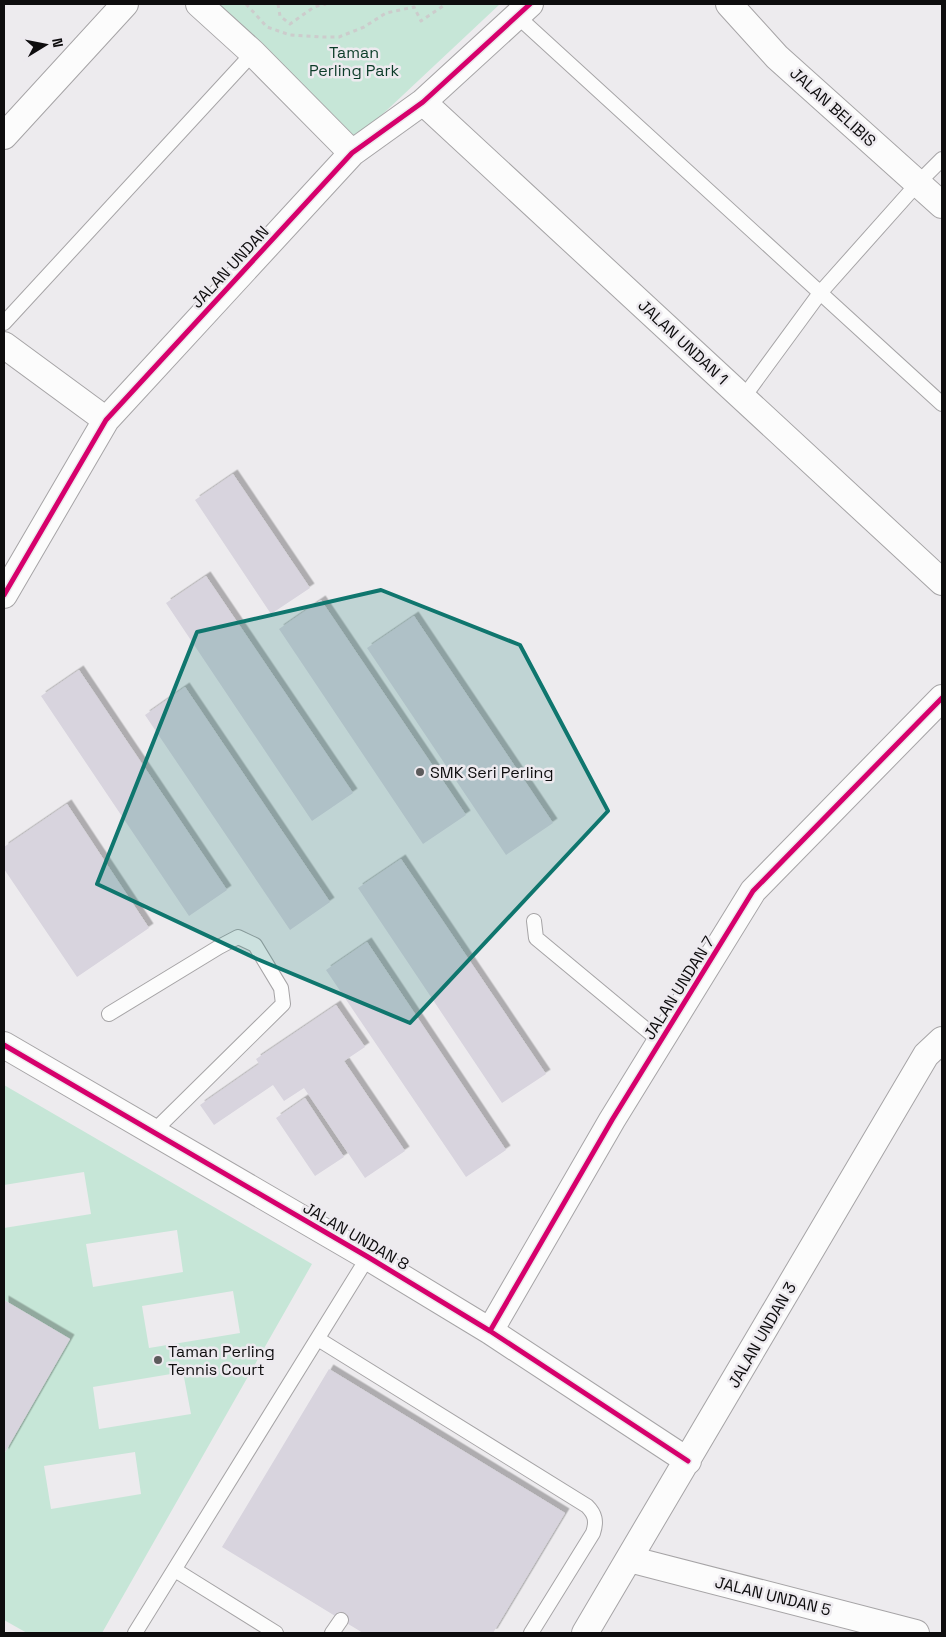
<svg xmlns="http://www.w3.org/2000/svg" width="946" height="1637" viewBox="0 0 946 1637" font-family="'Space Grotesk',sans-serif">
<style>
.green{fill:#c6e6d7;fill-rule:evenodd}
.building{fill:#d8d4de;filter:url(#shadow)}
.lines{fill:none;stroke-linecap:round;stroke-linejoin:round}
.lane-casing{stroke:#a6a4a6;stroke-width:16}
.street-casing{stroke:#a6a4a6;stroke-width:28}
.path{stroke:#ccc;stroke-width:3;stroke-dasharray:4 4;stroke-linecap:butt}
.lane{stroke:#fcfcfc;stroke-width:14}
.street{stroke:#fcfcfc;stroke-width:26}
.cycleway-casing{stroke:#edeaef;stroke-width:8}
.cycleway{stroke:#d6006c;stroke-width:5}
.marked{fill:#0f766e;fill-opacity:0.2;stroke:#0f766e;stroke-width:4;stroke-linejoin:round}
.poi-dot{fill:#5c5b5c;stroke:#edeaef;stroke-width:2}
.labels{text-anchor:middle;dominant-baseline:central;stroke-width:5;stroke-linejoin:round;paint-order:stroke}
.park-label{font-size:16px;fill:#0c3c29;stroke:#edeaef}
.street-label{font-size:16px;fill:#0e0d0e;stroke:#edeaef}
.poi-label{font-size:16px;fill:#0e0d0e;stroke:#edeaef;text-anchor:start}
</style>
<defs>
<filter id="shadow"><feDropShadow dx="4.5" dy="-4.5" stdDeviation="0" flood-color="#0004"/></filter>
</defs>
<rect width="100%" height="100%" fill="#edebee"/>
<path class="green" d="M213,4H500L354,141Z
M4,1085L312,1264L102,1633H27L4,1620V1454L70,1339L4,1300V1228L91,1214L84,1172L4,1185ZM177,1230L183,1272L93,1287L86,1244ZM233,1291L240,1333L149,1348L142,1306ZM183,1372L191,1414L99,1429L93,1387ZM135,1452L141,1494L51,1509L44,1466Z"/>
<path class="building" d="M233,474L310,588L271,614L195,500Z
M206,576L353,793L312,821L166,603Z
M321,600L466,815L423,844L279,629Z
M414,616L553,823L506,855L367,648Z
M79,670L227,890L189,916L41,696Z
M185,687L330,902L290,930L145,715Z
M67,804L149,928L77,977L4,869V847Z
M401,859L546,1074L502,1103L358,888Z
M367,942L506,1150L466,1177L326,970Z
M336,1005L365,1047L344,1061L405,1151L365,1178L304,1088L284,1101L273,1085L214,1125L200,1105L259,1064L256,1059Z
M305,1098L344,1157L315,1176L276,1118Z
M4,1300L70,1339L4,1454Z
M329,1369L565,1513L493,1633H363L222,1547Z"/>
<g class="lines">
<defs>
<path id="lane" d="M516,15L942,404
M4,323L253,53
M743,398L820,293L918,183L942,159
M534,921L536,938L660,1041
M109,1014L219,947L238,937L255,945L281,988L283,1004L152,1133
M318,1339L587,1506C595,1514 597,1521 593,1533L531,1633
M175,1570L276,1633
M135,1633L368,1257
M332,1633L341,1620"/>
<path id="street" d="M199,4L253,53L352,153
M729,4L777,57L942,205
M423,102L942,582
M4,136L125,4
M4,345L106,420
M4,595L106,420L352,153L423,102L530,4
M4,1045L368,1257L490,1331L688,1461
M490,1331L612,1120L753,891L942,698
M629,1559L916,1633
M585,1633L926,1055L942,1040"/>
</defs>
<use href="#lane" class="lane-casing"/>
<use href="#street" class="street-casing"/>
<path class="path" d="M246,4L267,27L290,35L323,37H339L364,27L386,13L414,7L421,21L446,4
M278,4L280,16L290,24L314,7L326,4"/>
<use href="#lane" class="lane"/>
<use href="#street" class="street"/>
<defs>
<path id="cycleway" d="M4,595L106,420L352,153L423,102L530,4
M4,1045L368,1257L490,1331L688,1461
M490,1331L612,1120L753,891L942,698"/>
</defs>
<use href="#cycleway" class="cycleway-casing"/>
<use href="#cycleway" class="cycleway"/>
</g>
<path class="marked" d="M381,590L520,645L608,811L410,1023L257,959L97,884L197,632Z"/>
<g class="poi-dot">
<circle cx="420" cy="772" r="5"/>
<circle cx="158" cy="1360" r="5"/>
</g>
<g class="labels">
<g class="park-label">
<text x="354" y="52">Taman<tspan x="354" dy="18">Perling Park</tspan></text>
</g>
<g class="street-label">
<text transform="translate(833 107) rotate(42)">JALAN BELIBIS</text>
<text transform="translate(230 267) rotate(-47)">JALAN UNDAN</text>
<text transform="translate(683 342) rotate(43)">JALAN UNDAN 1</text>
<text transform="translate(679 988) rotate(-58)">JALAN UNDAN 7</text>
<text transform="translate(356 1236) rotate(30)">JALAN UNDAN 8</text>
<text transform="translate(762 1335) rotate(-60)">JALAN UNDAN 3</text>
<text transform="translate(773 1596) rotate(14)">JALAN UNDAN 5</text>
</g>
<g class="poi-label">
<text x="430" y="772">SMK Seri Perling</text>
<text x="168" y="1351">Taman Perling<tspan x="168" dy="18">Tennis Court</tspan></text>
</g>
</g>
<rect width="946" height="1637" fill="none" stroke="#0e0d0e" stroke-width="10"/>
<g transform="translate(45 45) rotate(80)" stroke="#edeaef" stroke-width="4" paint-order="stroke">
<path d="M0-4L9 19L0 12L-9 19Z" fill="#0e0d0e"/>
<text y="-8" font-size="14" font-weight="bold" text-anchor="middle" fill="#0e0d0e">N</text>
</g>
</svg>
